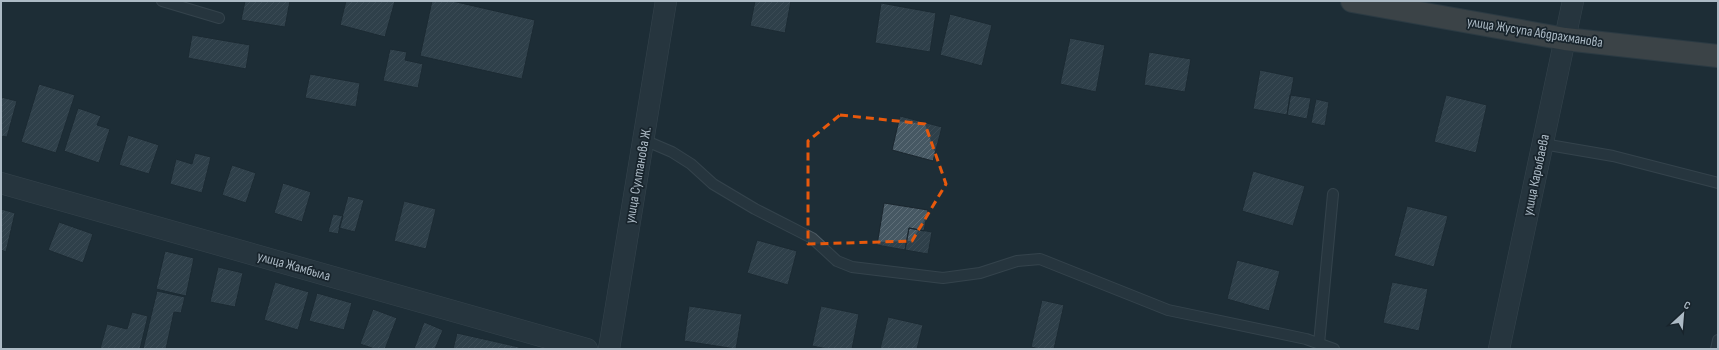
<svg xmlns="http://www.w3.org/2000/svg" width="1719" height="350" viewBox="0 0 1719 350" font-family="'Sofia Sans Condensed',sans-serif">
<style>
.building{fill:url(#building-hatch);stroke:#1a262e}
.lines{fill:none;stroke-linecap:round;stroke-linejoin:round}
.service-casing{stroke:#505d66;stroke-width:12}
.minor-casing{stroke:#505d66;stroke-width:22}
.trunk-casing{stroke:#3d4a52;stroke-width:24}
.service{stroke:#323f47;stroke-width:10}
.minor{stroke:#323f47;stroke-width:21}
.trunk{stroke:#5f5d5b;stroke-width:22}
.marked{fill:none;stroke:#e8590c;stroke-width:3;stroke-dasharray:8 5;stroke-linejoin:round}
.labels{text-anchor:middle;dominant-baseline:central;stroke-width:3.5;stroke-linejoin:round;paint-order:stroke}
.street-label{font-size:14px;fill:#acbac5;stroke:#18242c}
</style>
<defs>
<pattern id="building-hatch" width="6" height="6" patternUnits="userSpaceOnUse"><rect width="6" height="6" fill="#465863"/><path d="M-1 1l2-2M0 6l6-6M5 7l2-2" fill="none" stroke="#5e6e78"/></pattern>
</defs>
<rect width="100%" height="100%" fill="#1e2e37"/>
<path class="building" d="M245,1H290L285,27L241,20Z
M346,1H395L385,37L340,25Z
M432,1H452L535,20L522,79L420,56Z
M755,1H791L785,33L750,26Z
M881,3L936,13L930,52L875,43Z
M950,14L992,25L982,66L940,55Z
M192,35L250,45L246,69L188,58Z
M1070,38L1105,45L1096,92L1060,84Z
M390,49L407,52L405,60L423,64L418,88L383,81Z
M1149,52L1191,59L1185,92L1144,85Z
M1260,70L1294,77L1287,115L1253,109Z
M310,74L360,83L356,107L305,98Z
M39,84L75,95L56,153L21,142Z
M1290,95L1311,98L1307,119L1287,115Z
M1446,95L1487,105L1476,153L1434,142Z
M1,97L17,101L7,137L1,136Z
M1316,99L1329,102L1325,126L1311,123Z
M78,108L101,116L97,125L110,129L99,163L64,151Z
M900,116L942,127L933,161L892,150Z
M128,135L159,145L149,174L119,165Z
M195,153L211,157L202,193L170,184L176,159L192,164Z
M232,165L256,173L246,203L222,195Z
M1253,171L1305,186L1293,226L1242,211Z
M283,183L311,192L302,222L274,213Z
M348,196L364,200L355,232L339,228Z
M404,201L436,209L426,249L394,241Z
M884,203L928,210L924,231L909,228L905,250L877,245Z
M1407,206L1448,216L1434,267L1394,256Z
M1,209L15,213L6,252L1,250Z
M333,214L343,216L338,234L328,232Z
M59,222L93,234L83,263L48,250Z
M909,228L932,232L928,254L905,250Z
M757,240L797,251L788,285L747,273Z
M165,251L194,258L186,296L156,289Z
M1237,260L1280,271L1269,311L1227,299Z
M218,267L243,273L235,307L210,302Z
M275,282L309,292L298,330L264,320Z
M1392,282L1428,289L1419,331L1383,323Z
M157,291L185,297L181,313L174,312L166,349H143Z
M317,293L352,303L344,330L309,321Z
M1042,300L1064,305L1054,349H1039L1031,347Z
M689,306L742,314L736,349L684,341Z
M821,306L859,314L852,349H828L812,346Z
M373,309L397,318L385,349H375L360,344Z
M132,312L148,316L140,349H100L107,324L127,329Z
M888,317L923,325L917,349H880Z
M424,322L443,330L435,349H414Z
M457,333L519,347V349H453Z"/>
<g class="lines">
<defs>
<path id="service" d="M162,1L219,18
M644,140L672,152L691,164L713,184L755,209L812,238L837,261L852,267L943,278L980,273L1017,261L1040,259L1168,310L1306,339L1334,349
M1543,144L1613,156L1718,183
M1319,344L1333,194
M1716,349L1718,340"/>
<path id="minor" d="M1,183L587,349
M609,349L666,1
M1499,349L1573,1"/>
<path id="trunk" d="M1352,1L1565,39L1718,56"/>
</defs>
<use href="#service" class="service-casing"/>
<use href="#minor" class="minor-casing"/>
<use href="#trunk" class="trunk-casing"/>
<use href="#service" class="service"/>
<use href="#minor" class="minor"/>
<use href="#trunk" class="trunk"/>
</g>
<path d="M0 0H1719V350H0ZM840,115L925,124L946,184L912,241L808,244V141Z" fill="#1e2e37" fill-opacity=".55" fill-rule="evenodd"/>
<path class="marked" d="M840,115L925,124L946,184L912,241L808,244V141Z"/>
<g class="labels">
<g class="street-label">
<text transform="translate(1535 32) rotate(9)">улица Жусупа Абдрахманова</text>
<text transform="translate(638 175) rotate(-80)">улица Султанова Ж.</text>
<text transform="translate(1536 175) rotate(-78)">улица Карыбаева</text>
<text transform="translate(294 266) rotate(16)">улица Жамбыла</text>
</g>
</g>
<rect width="1719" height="350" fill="none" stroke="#acbac5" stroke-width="4"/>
<g transform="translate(1683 314) rotate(26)" stroke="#18242c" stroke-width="3" paint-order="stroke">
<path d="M0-3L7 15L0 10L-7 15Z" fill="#acbac5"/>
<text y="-6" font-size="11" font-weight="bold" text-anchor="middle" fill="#acbac5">С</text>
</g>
</svg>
